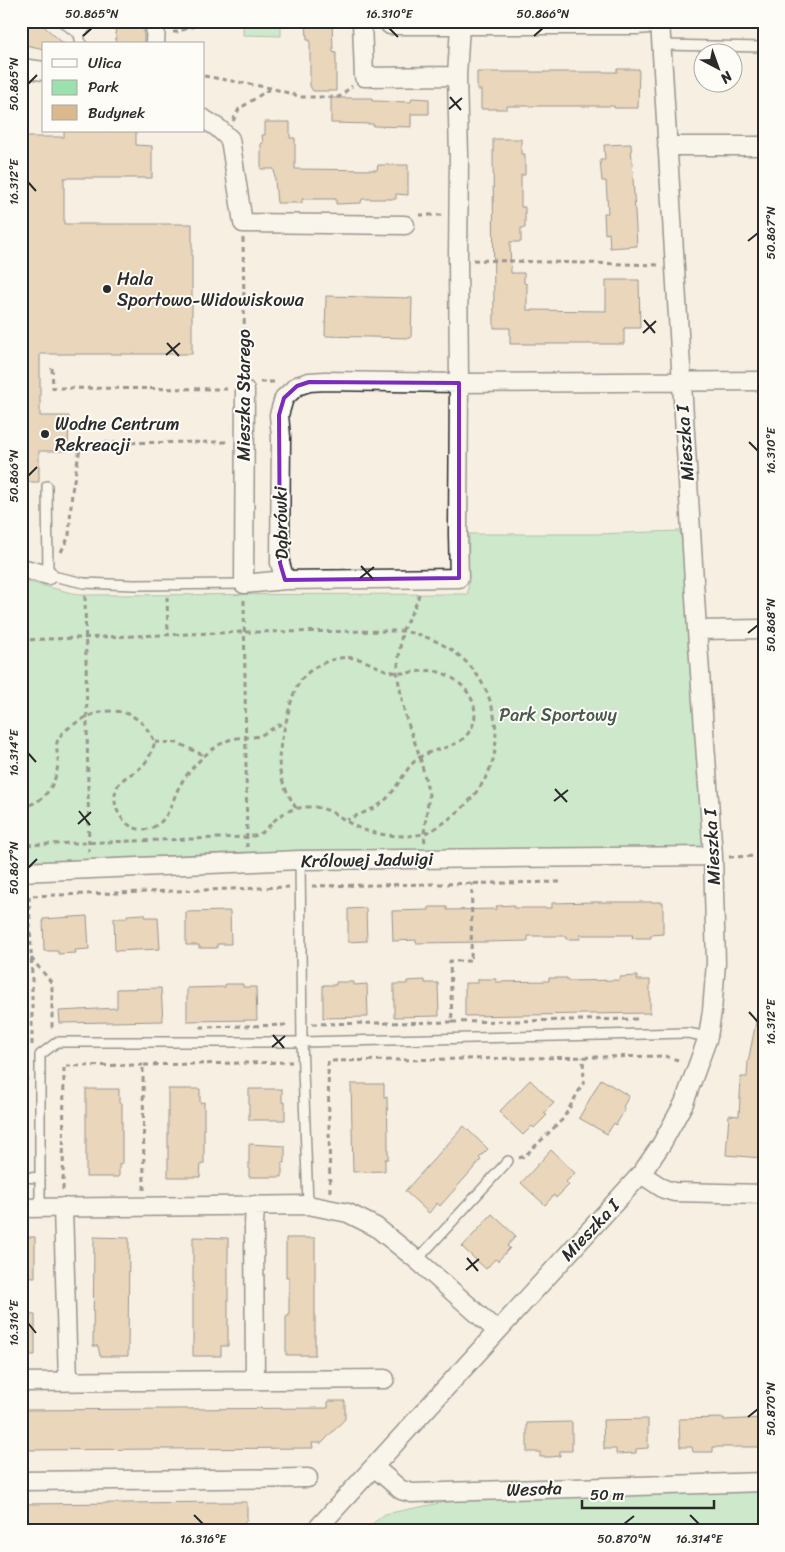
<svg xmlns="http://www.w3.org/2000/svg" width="785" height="1552" viewBox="0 0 785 1552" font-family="Sriracha,sans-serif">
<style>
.green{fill:#9be1ad;stroke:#63866c}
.building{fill:#dab98d;stroke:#2b2b2b}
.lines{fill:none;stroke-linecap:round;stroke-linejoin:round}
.lane-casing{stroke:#2b2b2b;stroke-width:12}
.street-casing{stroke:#2b2b2b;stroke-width:21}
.path{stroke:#2b2b2b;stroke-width:3;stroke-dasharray:5 4;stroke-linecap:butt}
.lane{stroke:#fdfcf7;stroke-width:9}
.street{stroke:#fdfcf7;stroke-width:18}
.marked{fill:none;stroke:#7b2cbf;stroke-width:4;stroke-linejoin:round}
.ticks{fill:none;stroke:#2b2b2b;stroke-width:2}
.poi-dot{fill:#2b2b2b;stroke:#fdfcf7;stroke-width:2}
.labels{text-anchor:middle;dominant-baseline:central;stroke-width:4;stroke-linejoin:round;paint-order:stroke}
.poi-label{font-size:18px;fill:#2b2b2b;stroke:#fdfcf7;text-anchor:start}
.street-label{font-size:18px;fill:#2b2b2b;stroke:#fdfcf7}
.park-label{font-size:18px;fill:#47584c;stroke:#fdfcf7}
.neatline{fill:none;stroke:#2b2b2b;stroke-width:2}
.ticks-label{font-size:12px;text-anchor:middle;fill:#2b2b2b}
</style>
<rect width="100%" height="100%" fill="#f6efe2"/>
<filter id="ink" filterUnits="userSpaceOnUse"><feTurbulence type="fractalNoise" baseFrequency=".02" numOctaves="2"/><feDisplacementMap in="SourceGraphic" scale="10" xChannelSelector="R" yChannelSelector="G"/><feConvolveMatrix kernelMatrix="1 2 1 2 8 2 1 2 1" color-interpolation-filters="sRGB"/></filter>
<g filter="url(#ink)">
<path class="green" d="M243,21H281V36L243,35Z
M680,531L697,630L713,856L21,868V580L68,592L78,594L79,595L468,594L469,534H596Z
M764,1487V1531H363L385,1514L485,1494Z"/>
<path class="building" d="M21,21H38L64,44H44V49L21,44Z
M115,21H144V44H116Z
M306,21H332L333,52L336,53V91H313L310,86V40H307Z
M617,69H639L638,108H614V106H507V109H481V90H477V72H617Z
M331,98H372V101L411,102L412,98L429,99V114H411V127L373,126V124L331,123Z
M265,122H290V138H295V169L377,170L378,165H408V195L396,194V199H362L361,203L336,204V199H302V203H277L274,169H261V143H263L262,135H265Z
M64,131H136V145L152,146V178H64V224H192V354H40V416H69L68,451H39V482H21V145L23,137H64Z
M493,139H521V154H525V175H521V207H525V228H521V242H510L511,273H524V283L527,284V310L606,311V280H639L640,328H624V344H510V328H494Z
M631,144L637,246L610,248L609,233L605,234L604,213H608L606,181H602L600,160H605L604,145Z
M326,296L412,298L411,338L325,336Z
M594,902H663V934L651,935V938H632L633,935H580V939H566V936H528V941L484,942L416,943V940L393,941L392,911L429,910V907H447V910L497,909L496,906L514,905V908H552V903Z
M366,908L367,941L348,942V909Z
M230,911L231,944H217V948H199V945H186V912Z
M145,914V917H158L160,949L115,951L114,918H127V915Z
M87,916L89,949L75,950L76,953L58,954V951H44L43,919Z
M637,976V980H650V1013L465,1016V983H478V979H496V982L549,981V978H567V981L620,980V977Z
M425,980V983H438L439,1016L394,1017V984H407V981Z
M336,982H354V985L367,984L368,1017L323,1018V985H336Z
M225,984H243V987H256L257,1020L187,1021V988L225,987Z
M161,988L163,1021L60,1023L59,1011L117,1008V989Z
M757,1017L764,1018V1128L761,1158L726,1155L729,1115L739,1116L741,1077H747L748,1062Z
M601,1079L629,1096L623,1107L625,1109L616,1125L614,1123L607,1134L579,1118Z
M530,1080L554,1103L544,1113L547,1115L534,1128L532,1126L523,1135L499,1112Z
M351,1084H384V1097H387L388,1138V1159H385V1171L353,1172Z
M86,1089H119V1103H122V1164H119V1177H86Z
M168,1089H200V1103L204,1102V1164H201L200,1177H168Z
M249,1089H282V1102H285V1120H249Z
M464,1126L488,1149L479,1158L481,1160L456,1188L440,1206L437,1203L429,1213L405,1191Z
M249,1144L285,1146V1163H282V1177H249Z
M551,1150L575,1173L566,1182L569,1185L556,1198L554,1195L545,1205L521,1183Z
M492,1214L516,1236L507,1246L510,1248L498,1261L495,1259L486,1269L462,1247Z
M21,1237H35V1277L21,1276Z
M94,1237L129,1238L128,1356H100L98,1346H93Z
M193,1237L228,1238V1346H221V1356H193Z
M286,1238H315V1355H286V1316H289V1277H286Z
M21,1314L35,1315V1355H21Z
M328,1401H345V1419L322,1443H312L313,1448L21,1450V1410L328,1408Z
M724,1418V1420L764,1418V1447H713V1452H693L692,1447H680L679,1419Z
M648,1419V1448L636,1449V1453L616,1454V1449H604L603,1420Z
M572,1422V1451H560V1456L550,1457H540V1452H527V1423Z
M230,1502H247V1520L237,1531H21V1504Z"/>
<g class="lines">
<defs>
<path id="lane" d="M61,21L79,34
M81,44L79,34L93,21
M661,45L764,47
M47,486L48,575L84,583L134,585L244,584
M300,860L302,1042L308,1205
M21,1177L40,1178
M40,1208V1055L57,1042H302L688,1033L708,1037
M417,1260L508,1161"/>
<path id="street" d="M362,21L364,77L457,76L460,25H637L660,23
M390,25H460
M155,44L156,21
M21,68L44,71
M204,119L218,128L230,139L243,223L405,225
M667,146H764
M245,390L244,584L285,580L459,578L458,534L459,383L458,259L459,157L457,76
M21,568L48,575
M285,580L280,563L281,437L279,415L284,398L297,386L309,382L325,381L459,383L764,381
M697,630L764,629
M21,872L300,860L713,856
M641,1174L664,1189L674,1192L764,1194
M63,1207L68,1381
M21,1208L308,1205L348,1213L376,1227L417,1260L497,1331
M255,1379L254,1225L255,1205
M21,1382L385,1379
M374,1467L401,1490L412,1493L764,1482
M21,1481L308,1478
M315,1531L641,1174L661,1145L684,1103L708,1037L712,1011L716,963L713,856L697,630L660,21"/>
</defs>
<use href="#lane" class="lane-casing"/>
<use href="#street" class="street-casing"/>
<path class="path" d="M173,32H177L208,21
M204,76L271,88L302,97H339L352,86
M233,121L239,109L271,88
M419,215H443
M243,238L245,374
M473,260L660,265
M52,368L53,388L229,389
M260,382H276
M61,552L69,536L72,491L81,443L228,442
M419,594L417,602L402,631L397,673L405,715L420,757L429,795L424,833L425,844
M85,596L89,852
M167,597L168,634
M244,600L247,847
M21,640L244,632L402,631C425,635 445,643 463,659C490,683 502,725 493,760C488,778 473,799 460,810C449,819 437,829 425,833C409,839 376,835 361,829C343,821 330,806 309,807C295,807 282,812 272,823C269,826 265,831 261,833C258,836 251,836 247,837L21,845
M155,742L178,743L203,755
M21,807C45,804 58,782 58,760C58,753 54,745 59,738C62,732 70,727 76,723C107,703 138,707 155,742C152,751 148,762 140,768C133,774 121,778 117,787C107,811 133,841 157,825C169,817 172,802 178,789C187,770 214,742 236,738C244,737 251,738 259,736C267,733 279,723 286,723
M296,808C275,773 276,761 286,722C289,710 292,694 299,683C310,665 339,653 359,659C372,663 383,671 398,673C412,674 426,668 439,672C464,679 486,708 469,732C458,749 436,747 420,757C404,768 398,789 384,801C374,810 359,814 347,820
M729,857L764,856
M312,886L561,882
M31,958L52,983V1027H56
M452,1022L639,1019
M312,1024L452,1022L450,961H471L472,883
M200,1027L289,1025
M32,1045V976L29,896L289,887
M21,1149H23L22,1080H28
M519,1158L525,1156L563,1119L584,1082L583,1057
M63,1190L64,1066L143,1065
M144,1190L143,1065L292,1062
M330,1192L328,1061L665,1056L678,1060"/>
<use href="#lane" class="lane"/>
<use href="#street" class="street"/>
</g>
</g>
<path d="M0 0H785V1552H0ZM309,382L459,383V578L285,580L280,563L279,415L284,398L297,386Z" fill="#f6efe2" fill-opacity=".55" fill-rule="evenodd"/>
<path class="marked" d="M309,382L459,383V578L285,580L280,563L279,415L284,398L297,386Z"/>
<path class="ticks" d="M389,28L398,37M83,36L92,28M534,36L543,28M28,84L37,75M450,97L461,110M449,109L462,98M28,182L36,191M748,241L758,233M644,320L655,333M643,333L656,321M167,343L179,356M166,355L180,343M749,442L758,451M28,476L37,467M361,566L373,579M360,578L374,567M748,633L758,625M28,753L36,762M555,789L567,802M554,801L568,790M79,811L90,825M78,824L91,812M28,868L37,859M749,1012L758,1022M273,1035L284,1048M272,1047L285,1036M467,1258L478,1271M466,1270L479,1259M28,1323L36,1333M748,1417L758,1409M194,1515L203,1524M690,1515L699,1524M624,1524L634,1516"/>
<g class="poi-dot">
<circle cx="107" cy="289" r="5"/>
<circle cx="45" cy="434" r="5"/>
</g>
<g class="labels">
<g class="poi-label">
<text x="117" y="279">Hala<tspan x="117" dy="21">Sportowo-Widowiskowa</tspan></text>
<text x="55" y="424">Wodne Centrum<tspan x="55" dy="21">Rekreacji</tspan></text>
</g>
<g class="street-label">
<text transform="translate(244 395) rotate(-90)">Mieszka Starego</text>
<text transform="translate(685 443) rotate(-94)">Mieszka I</text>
<text transform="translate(281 523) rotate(-91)">Dąbrówki</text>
<text transform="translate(712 847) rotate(-93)">Mieszka I</text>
<text transform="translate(367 860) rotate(-1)">Królowej Jadwigi</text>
<text transform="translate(590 1230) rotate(-47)">Mieszka I</text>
<text transform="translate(534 1489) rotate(-2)">Wesoła</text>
</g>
<g class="park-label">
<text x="558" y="715">Park Sportowy</text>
</g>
</g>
<rect width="785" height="1552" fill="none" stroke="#fdfcf7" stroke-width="55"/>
<rect x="42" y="42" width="162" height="90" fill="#fdfcf7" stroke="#a9a8a5"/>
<rect x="52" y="59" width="25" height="8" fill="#fdfcf7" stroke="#a9a8a5"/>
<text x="88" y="68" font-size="15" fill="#2b2b2b">Ulica</text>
<rect x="52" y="80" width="25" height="15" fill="#9be1ad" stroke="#a9a8a5"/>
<text x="88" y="92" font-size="15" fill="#2b2b2b">Park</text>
<rect x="52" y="105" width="25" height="15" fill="#dab98d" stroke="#a9a8a5"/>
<text x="88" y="118" font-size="15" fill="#2b2b2b">Budynek</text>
<g transform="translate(718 68) rotate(139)"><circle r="24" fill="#fdfcf7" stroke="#a9a8a5"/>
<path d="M0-4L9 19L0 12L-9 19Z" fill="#2b2b2b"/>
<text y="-8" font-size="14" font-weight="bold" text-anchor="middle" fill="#2b2b2b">N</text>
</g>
<path d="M582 1500v8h132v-8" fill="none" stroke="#2b2b2b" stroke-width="2.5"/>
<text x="590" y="1500" font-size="15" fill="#2b2b2b" stroke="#fdfcf7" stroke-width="4" paint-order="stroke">50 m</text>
<rect x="28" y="28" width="730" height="1496" class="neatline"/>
<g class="ticks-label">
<text x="92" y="18">50.865°N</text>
<text x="389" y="18">16.310°E</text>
<text x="543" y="18">50.866°N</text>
<text transform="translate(14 84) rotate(-90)" y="4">50.865°N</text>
<text transform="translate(14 182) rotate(-90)" y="4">16.312°E</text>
<text transform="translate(771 233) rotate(-90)" y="4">50.867°N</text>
<text transform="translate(771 451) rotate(-90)" y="4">16.310°E</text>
<text transform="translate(14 476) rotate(-90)" y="4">50.866°N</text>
<text transform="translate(771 625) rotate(-90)" y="4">50.868°N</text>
<text transform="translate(14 753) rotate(-90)" y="4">16.314°E</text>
<text transform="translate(14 868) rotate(-90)" y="4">50.867°N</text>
<text transform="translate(771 1022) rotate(-90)" y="4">16.312°E</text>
<text transform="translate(14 1323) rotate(-90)" y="4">16.316°E</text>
<text transform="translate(771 1409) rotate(-90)" y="4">50.870°N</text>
<text x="203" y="1543">16.316°E</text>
<text x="624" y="1543">50.870°N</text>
<text x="699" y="1543">16.314°E</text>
</g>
</svg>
